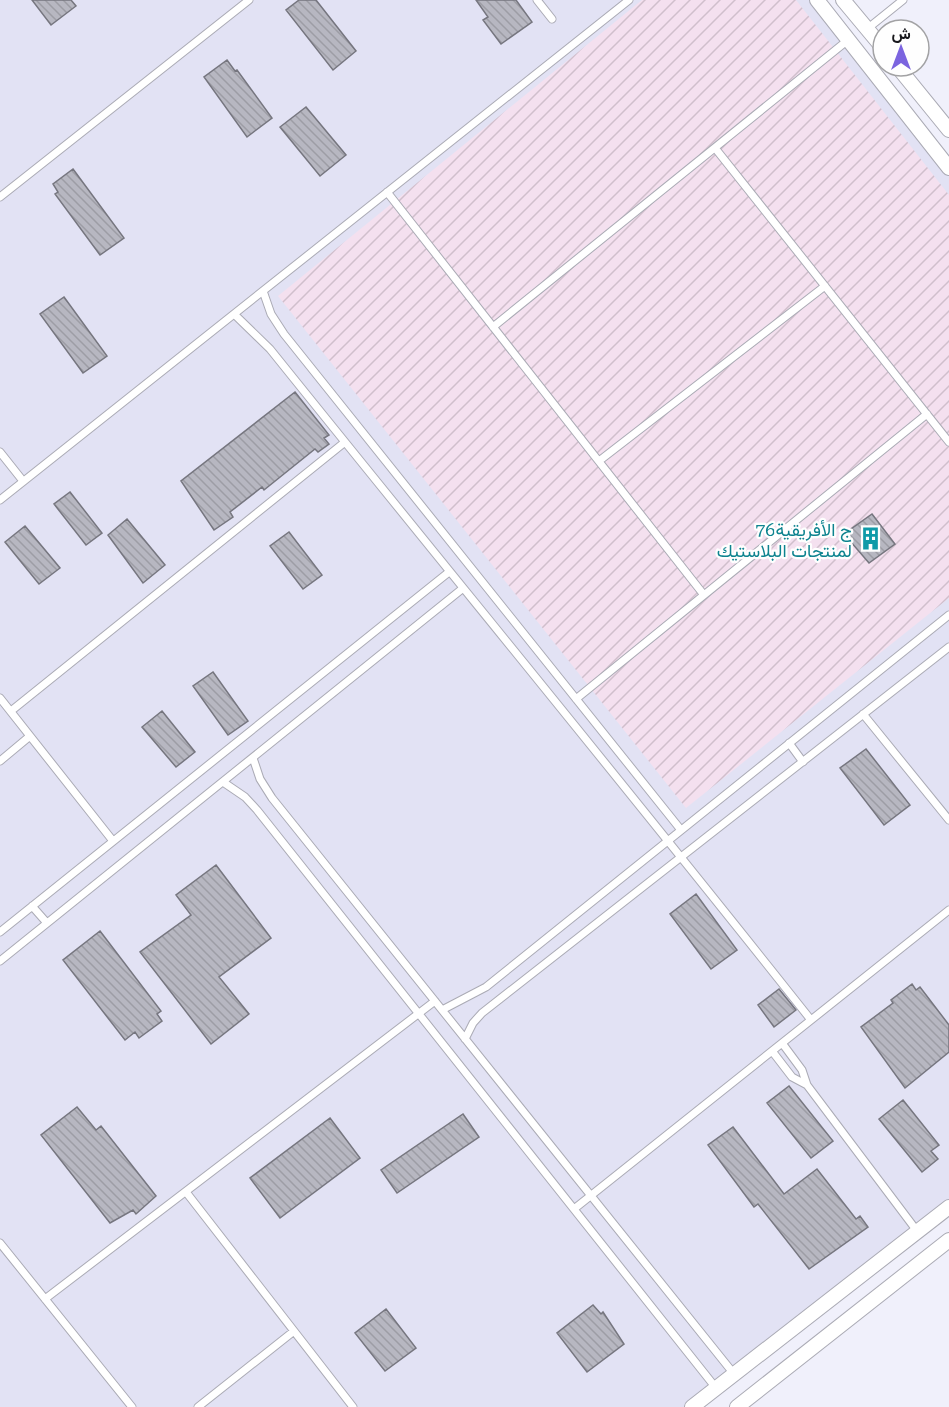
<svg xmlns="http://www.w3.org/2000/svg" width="949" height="1407" viewBox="0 0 949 1407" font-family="'Roboto Serif',Vazirmatn,serif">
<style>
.built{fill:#e2e2f4}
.industrial{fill:url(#industrial-furrows)}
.building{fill:url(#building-back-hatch);stroke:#76767f;stroke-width:1.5}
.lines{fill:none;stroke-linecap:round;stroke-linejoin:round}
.service-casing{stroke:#ababb5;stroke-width:9}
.minor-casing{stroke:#ababb5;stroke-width:16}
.service{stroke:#fff;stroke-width:7}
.minor{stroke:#fff;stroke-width:14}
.labels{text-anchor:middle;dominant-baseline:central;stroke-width:4.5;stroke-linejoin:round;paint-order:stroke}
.culture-label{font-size:18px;fill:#0d838f;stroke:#fefefe;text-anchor:end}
</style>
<defs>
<pattern id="industrial-furrows" width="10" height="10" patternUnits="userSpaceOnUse" patternTransform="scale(1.5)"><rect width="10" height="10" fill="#f4e0ef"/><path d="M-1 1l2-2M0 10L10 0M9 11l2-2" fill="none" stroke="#d0bfcc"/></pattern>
<pattern id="building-back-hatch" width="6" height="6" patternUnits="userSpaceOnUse" patternTransform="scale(1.5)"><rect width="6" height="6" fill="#b7b7c1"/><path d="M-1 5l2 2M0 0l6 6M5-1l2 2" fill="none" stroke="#9d9da5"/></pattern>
</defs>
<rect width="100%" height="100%" fill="#f0f0fb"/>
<path class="built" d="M0,0H824L949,155V1206L695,1407H0Z"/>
<path class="industrial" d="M642,0H796L949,195V598L686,808L278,296Z"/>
<path class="building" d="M32,0H71L76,6L51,25Z
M299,0H316L356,51L333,70L286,10Z
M476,0H516L532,22L501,44L483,20L488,17Z
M227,60L235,71L237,70L272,118L247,137L204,77Z
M306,107L346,155L320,176L280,127Z
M73,169L124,238L100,255L55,194L58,192L53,184Z
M64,297L107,356L83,373L40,314Z
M295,392L329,435L324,438L329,444L318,452L315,449L264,490L262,487L230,512L233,517L214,530L181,481Z
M70,492L102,533L86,545L54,504Z
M872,514L895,544L869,563L844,534Z
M127,519L165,565L143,583L108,535Z
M25,526L60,568L39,584L5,542Z
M289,532L322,575L303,589L270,546Z
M213,672L248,721L228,735L193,686Z
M162,711L195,752L176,767L142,727Z
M866,749L910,805L884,825L840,768Z
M216,865L271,938L219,977L249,1014L211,1044L140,952L191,915L176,895Z
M696,894L737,950L711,969L670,914Z
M100,931L161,1011L157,1014L162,1021L139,1038L135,1032L125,1040L63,960Z
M912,984L916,990L920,987L949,1025V1052L905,1088L861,1027L893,1003L891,1000Z
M779,989L796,1010L774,1027L758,1005Z
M789,1086L833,1141L811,1158L767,1103Z
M903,1100L939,1145L931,1151L938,1159L922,1172L879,1119Z
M77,1107L96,1130L101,1126L156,1196L136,1214L133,1210L110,1223L41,1135Z
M463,1114L479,1137L397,1193L381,1170Z
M330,1118L360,1158L280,1218L250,1178Z
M733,1127L784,1194L817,1169L856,1219L860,1216L868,1227L809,1269L758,1204L754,1207L708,1145Z
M593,1305L601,1314L603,1312L624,1344L587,1372L557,1333Z
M386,1309L416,1348L385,1371L355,1333Z"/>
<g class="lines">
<defs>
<path id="service" d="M537,0L552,19
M867,29L903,0
M715,148L949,442
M387,192L704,595
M0,197L249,0
M263,291L271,314L284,334L681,830
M234,314L270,349C450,573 633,795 811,1020
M493,327L848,40
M0,452L23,481
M599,461L825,286
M0,500L629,0
M0,698L113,841
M576,699L927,414
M11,711L345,442
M863,714L949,820
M789,743L803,762
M253,758L260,779L272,798L734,1374
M0,761L30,736
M223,782L245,797L257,810L716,1388
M32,906L47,923
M0,932L449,572
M0,961L462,589
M442,1010L486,987L949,615
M465,1039L473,1023L482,1013L949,647
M782,1043L802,1070L807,1085L917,1231
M772,1051L792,1077L807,1085
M186,1192L353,1407
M574,1209L949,910
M0,1243L132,1407
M45,1299L435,1001
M198,1407L294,1331"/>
<path id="minor" d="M817,0L949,168
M843,0L883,48
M897,66L949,130
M692,1407L949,1207
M737,1407L949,1240"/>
</defs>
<use href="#service" class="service-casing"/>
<use href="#minor" class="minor-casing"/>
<use href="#service" class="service"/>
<use href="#minor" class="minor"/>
</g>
<defs>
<symbol id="building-bare" viewBox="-9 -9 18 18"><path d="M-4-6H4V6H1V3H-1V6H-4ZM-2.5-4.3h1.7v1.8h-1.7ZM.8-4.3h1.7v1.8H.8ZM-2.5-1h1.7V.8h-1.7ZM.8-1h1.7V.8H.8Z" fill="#0f9aa8" stroke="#fefefe" stroke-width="2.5" paint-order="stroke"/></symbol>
</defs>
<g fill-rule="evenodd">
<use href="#building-bare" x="854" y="522" width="33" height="33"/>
</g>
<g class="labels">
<g class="culture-label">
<text x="852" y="529">76ج الأفريقية<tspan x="852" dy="21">لمنتجات البلاستيك</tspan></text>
</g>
</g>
<g transform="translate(901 48)"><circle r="28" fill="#fefefe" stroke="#a2a2a4" stroke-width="1.5"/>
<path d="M0-4.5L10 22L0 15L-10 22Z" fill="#7b64df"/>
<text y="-9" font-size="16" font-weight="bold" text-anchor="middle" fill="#18181c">ش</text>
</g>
</svg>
